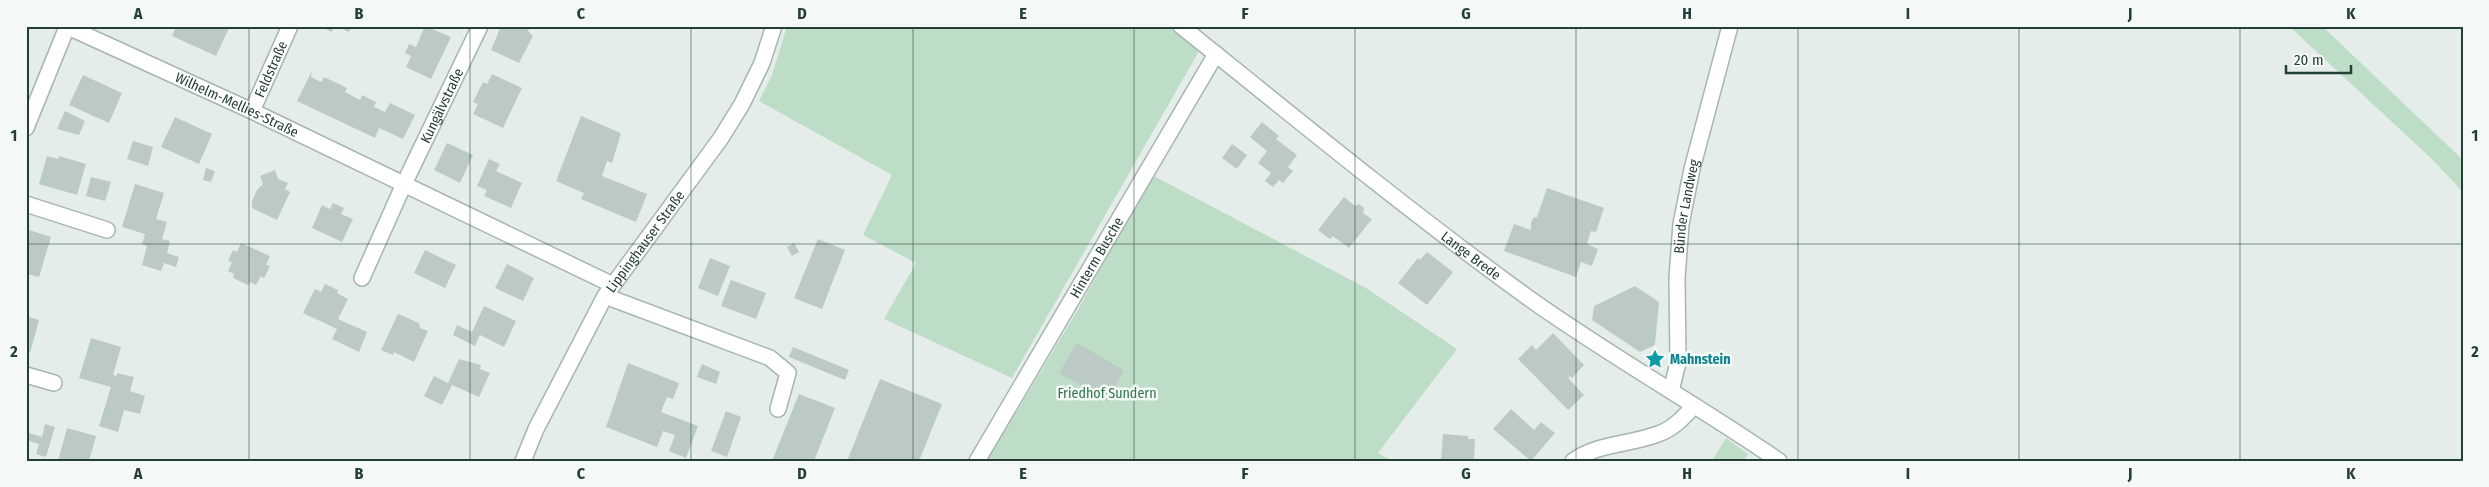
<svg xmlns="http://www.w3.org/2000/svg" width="2489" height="487" viewBox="0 0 2489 487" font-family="'Fira Sans Condensed',sans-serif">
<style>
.green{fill:#beddc7}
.building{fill:#bccac5}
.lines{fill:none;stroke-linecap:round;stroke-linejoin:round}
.minor-casing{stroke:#a7b5b0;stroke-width:18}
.minor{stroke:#fff;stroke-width:15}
.grid{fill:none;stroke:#243e38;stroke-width:1;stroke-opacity:0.55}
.labels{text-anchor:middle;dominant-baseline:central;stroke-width:5;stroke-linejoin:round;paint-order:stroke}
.street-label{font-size:14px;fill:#243e38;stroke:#f4f9f7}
.culture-label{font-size:14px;font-weight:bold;fill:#0d838f;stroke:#f4f9f7;text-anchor:start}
.park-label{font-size:14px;fill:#30734c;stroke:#f4f9f7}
.neatline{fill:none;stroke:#243e38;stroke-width:2}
.grid-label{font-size:16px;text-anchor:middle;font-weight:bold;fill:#243e38}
</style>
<rect width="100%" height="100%" fill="#e4ede9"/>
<path class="green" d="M787,26H1169L1199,51L1012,378L884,319L916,263L863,235L892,175L759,101L772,75Z
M2289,26H2322L2463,160V192L2434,161Z
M1152,175L1366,288L1457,349L1378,453L1393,461H987L1080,306Z
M1726,438L1748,454L1744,461H1712Z"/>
<path class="building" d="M176,26H226L229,28L216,56L172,36Z
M319,26H334L332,32Z
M336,26H352L349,32Z
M425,26L451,37L431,79L406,67L411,56L405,53L409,44L416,47Z
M501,26L530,27L528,31L533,36L519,63L491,50Z
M312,71L311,77L321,82L324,77L347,88L345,92L360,100L362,95L376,102L374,107L385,112L390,103L415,115L403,139L379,128L375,138L297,101Z
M492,74L522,88L503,128L473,114L478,104L473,102L483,82L487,84Z
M83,75L122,93L109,123L69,105Z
M65,111L85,121L79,135L57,129Z
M581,116L621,133L612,163L607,161L602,176L647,194L636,222L581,199L584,193L556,181Z
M175,117L212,134L199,164L161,147Z
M1262,122L1279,136L1276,139L1297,155L1288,167L1293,171L1283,183L1279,180L1273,187L1265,181L1271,173L1258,163L1267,151L1250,137Z
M133,141L153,147L148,166L127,159Z
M447,143L473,155L460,183L434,170Z
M1232,144L1247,155L1237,169L1222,158Z
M47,156L58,159L59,156L86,164L77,195L39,184Z
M489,159L500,164L496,171L522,183L511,208L484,196L487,190L477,186Z
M206,168L215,171L211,182L203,180Z
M275,170L278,179L288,183L285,189L290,192L277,220L252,208V201L257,190L263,184L260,176Z
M91,177L111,182L105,201L86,196Z
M135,184L164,193L156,219L167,222L162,239L170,241L167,253L179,257L176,267L164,263L161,271L142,265L147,246L142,244L145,234L122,227Z
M1547,188L1604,208L1596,232L1591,231L1587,244L1598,249L1592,266L1581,262L1576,277L1504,251L1514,224L1531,230V223L1533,218L1537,217Z
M1344,197L1355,206L1359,204L1364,208L1363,213L1372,219L1349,248L1333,236L1330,239L1318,230Z
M333,203L344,208L341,214L353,219L342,242L312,228L322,205L330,209Z
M26,229L51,237L39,277L26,274Z
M818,239L845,250L822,309L794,298Z
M241,243L270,256L266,265L270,266L264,278L261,276L256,285L250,282L248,285L233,278L234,274L228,271L232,262L228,261L233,250L237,252Z
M794,243L799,252L792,256L787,247Z
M425,250L456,265L445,288L414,273Z
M1427,252L1453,272L1427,305L1398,283L1418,258L1420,260Z
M710,258L730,266L718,296L698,288Z
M507,264L534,278L523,301L495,288Z
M731,280L766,293L756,319L721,306Z
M325,284L338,290L337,293L348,299L338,319L367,332L359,352L332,339L337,329L303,313L315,289L321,292Z
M1635,286L1659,302L1655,345L1640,352L1592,320L1594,306Z
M484,306L516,321L504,347L480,335L475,346L453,335L457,325L472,332Z
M398,314L419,323L420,328L428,331L414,362L394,352L393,355L381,350Z
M26,316L39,320L30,353L26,352Z
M1553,333L1584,365L1572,378L1570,376L1568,378L1584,395L1568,410L1518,359L1532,345L1536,350Z
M91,338L121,347L113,375L117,376V373L134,377L130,391L145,396L140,414L124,410L118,432L99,426L111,387L79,378Z
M1077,343L1124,370L1107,401L1059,373Z
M793,347L849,370L845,380L789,357Z
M459,359L481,365L480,369L490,373L479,397L452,385L442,405L424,396L434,376L448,383Z
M628,363L679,383L673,399L667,397L661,412L698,426L686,458L669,451L675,435L663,431L657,447L606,427Z
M702,364L720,372L716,384L697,377Z
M880,379L942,404L919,461H847Z
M799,394L835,408L814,461H772Z
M1511,409L1534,430L1541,422L1555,433L1531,461L1493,429Z
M726,411L741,417L727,457L711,451Z
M45,424L55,427L46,457L36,454L39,444L26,440V432L42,437Z
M67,428L96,436L89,461H58Z
M1443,434L1468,436V439H1475L1474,461H1441Z"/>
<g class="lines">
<defs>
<g id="minor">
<path id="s1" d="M66,26L252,111L613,285"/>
<path id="s2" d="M1181,26C1294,117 1406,209 1523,294C1606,354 1695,403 1779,461"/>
<path id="s3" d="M252,111L290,26"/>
<path d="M26,128L67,27"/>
<path d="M26,204L107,230"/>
<path id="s4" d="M362,278L404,184L480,26"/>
<path d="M605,296L770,358L788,373L778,409"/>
<path d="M26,375L54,383"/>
<path id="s5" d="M1671,391L1678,363L1677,278L1681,224L1692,169L1730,26"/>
<path id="s6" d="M523,461L536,429L605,296L721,138L742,104L762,63L774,26"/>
<path id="s7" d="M977,461L1216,54"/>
<path d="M1573,461C1598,443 1629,445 1658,434C1673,429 1684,417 1694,406"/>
</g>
</defs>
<use href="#minor" class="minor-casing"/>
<use href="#minor" class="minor"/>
</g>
<path class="grid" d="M249,26V461M470,26V461M691,26V461M913,26V461M1134,26V461M1355,26V461M1576,26V461M1798,26V461M2019,26V461M2240,26V461M26,244H2463"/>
<defs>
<symbol id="sight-bare" viewBox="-9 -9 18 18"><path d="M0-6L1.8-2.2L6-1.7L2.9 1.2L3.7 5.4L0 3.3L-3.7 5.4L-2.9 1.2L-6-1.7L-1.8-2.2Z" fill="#0f9aa8" stroke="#f4f9f7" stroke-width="2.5" paint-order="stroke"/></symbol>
</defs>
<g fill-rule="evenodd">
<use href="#sight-bare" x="1641" y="345" width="28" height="28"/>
</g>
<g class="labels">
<g class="street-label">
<text stroke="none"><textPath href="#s3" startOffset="46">Feldstraße</textPath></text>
<text stroke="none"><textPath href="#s1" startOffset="188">Wilhelm-Mellies-Straße</textPath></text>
<text stroke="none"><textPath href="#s4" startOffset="190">Kungälvstraße</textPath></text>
<text stroke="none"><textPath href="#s5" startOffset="186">Bünder Landweg</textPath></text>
<text stroke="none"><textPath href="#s6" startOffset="252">Lippinghauser Straße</textPath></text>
<text stroke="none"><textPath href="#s2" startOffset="370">Lange Brede</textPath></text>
<text stroke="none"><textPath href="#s7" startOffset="236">Hinterm Busche</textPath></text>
</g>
<g class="culture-label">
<text x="1670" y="359">Mahnstein</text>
</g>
<g class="park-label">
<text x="1107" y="393">Friedhof Sundern</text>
</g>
</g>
<rect width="2489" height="487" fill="none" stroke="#f4f9f7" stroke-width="55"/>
<path d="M2286 65v8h65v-8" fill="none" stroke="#243e38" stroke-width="2.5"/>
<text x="2294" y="65" font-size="15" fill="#243e38" stroke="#f4f9f7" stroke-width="4" paint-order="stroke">20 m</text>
<rect x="28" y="28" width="2434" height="432" class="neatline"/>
<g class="grid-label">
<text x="138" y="19">A</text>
<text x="359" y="19">B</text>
<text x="581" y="19">C</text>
<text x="802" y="19">D</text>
<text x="1023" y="19">E</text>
<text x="1245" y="19">F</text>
<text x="1466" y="19">G</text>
<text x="1687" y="19">H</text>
<text x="1908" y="19">I</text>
<text x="2130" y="19">J</text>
<text x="2351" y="19">K</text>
<text x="14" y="141">1</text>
<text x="2475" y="141">1</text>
<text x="14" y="357">2</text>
<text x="2475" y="357">2</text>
<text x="138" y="479">A</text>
<text x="359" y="479">B</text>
<text x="581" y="479">C</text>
<text x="802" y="479">D</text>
<text x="1023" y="479">E</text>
<text x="1245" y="479">F</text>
<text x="1466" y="479">G</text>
<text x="1687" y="479">H</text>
<text x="1908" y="479">I</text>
<text x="2130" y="479">J</text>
<text x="2351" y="479">K</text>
</g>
</svg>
